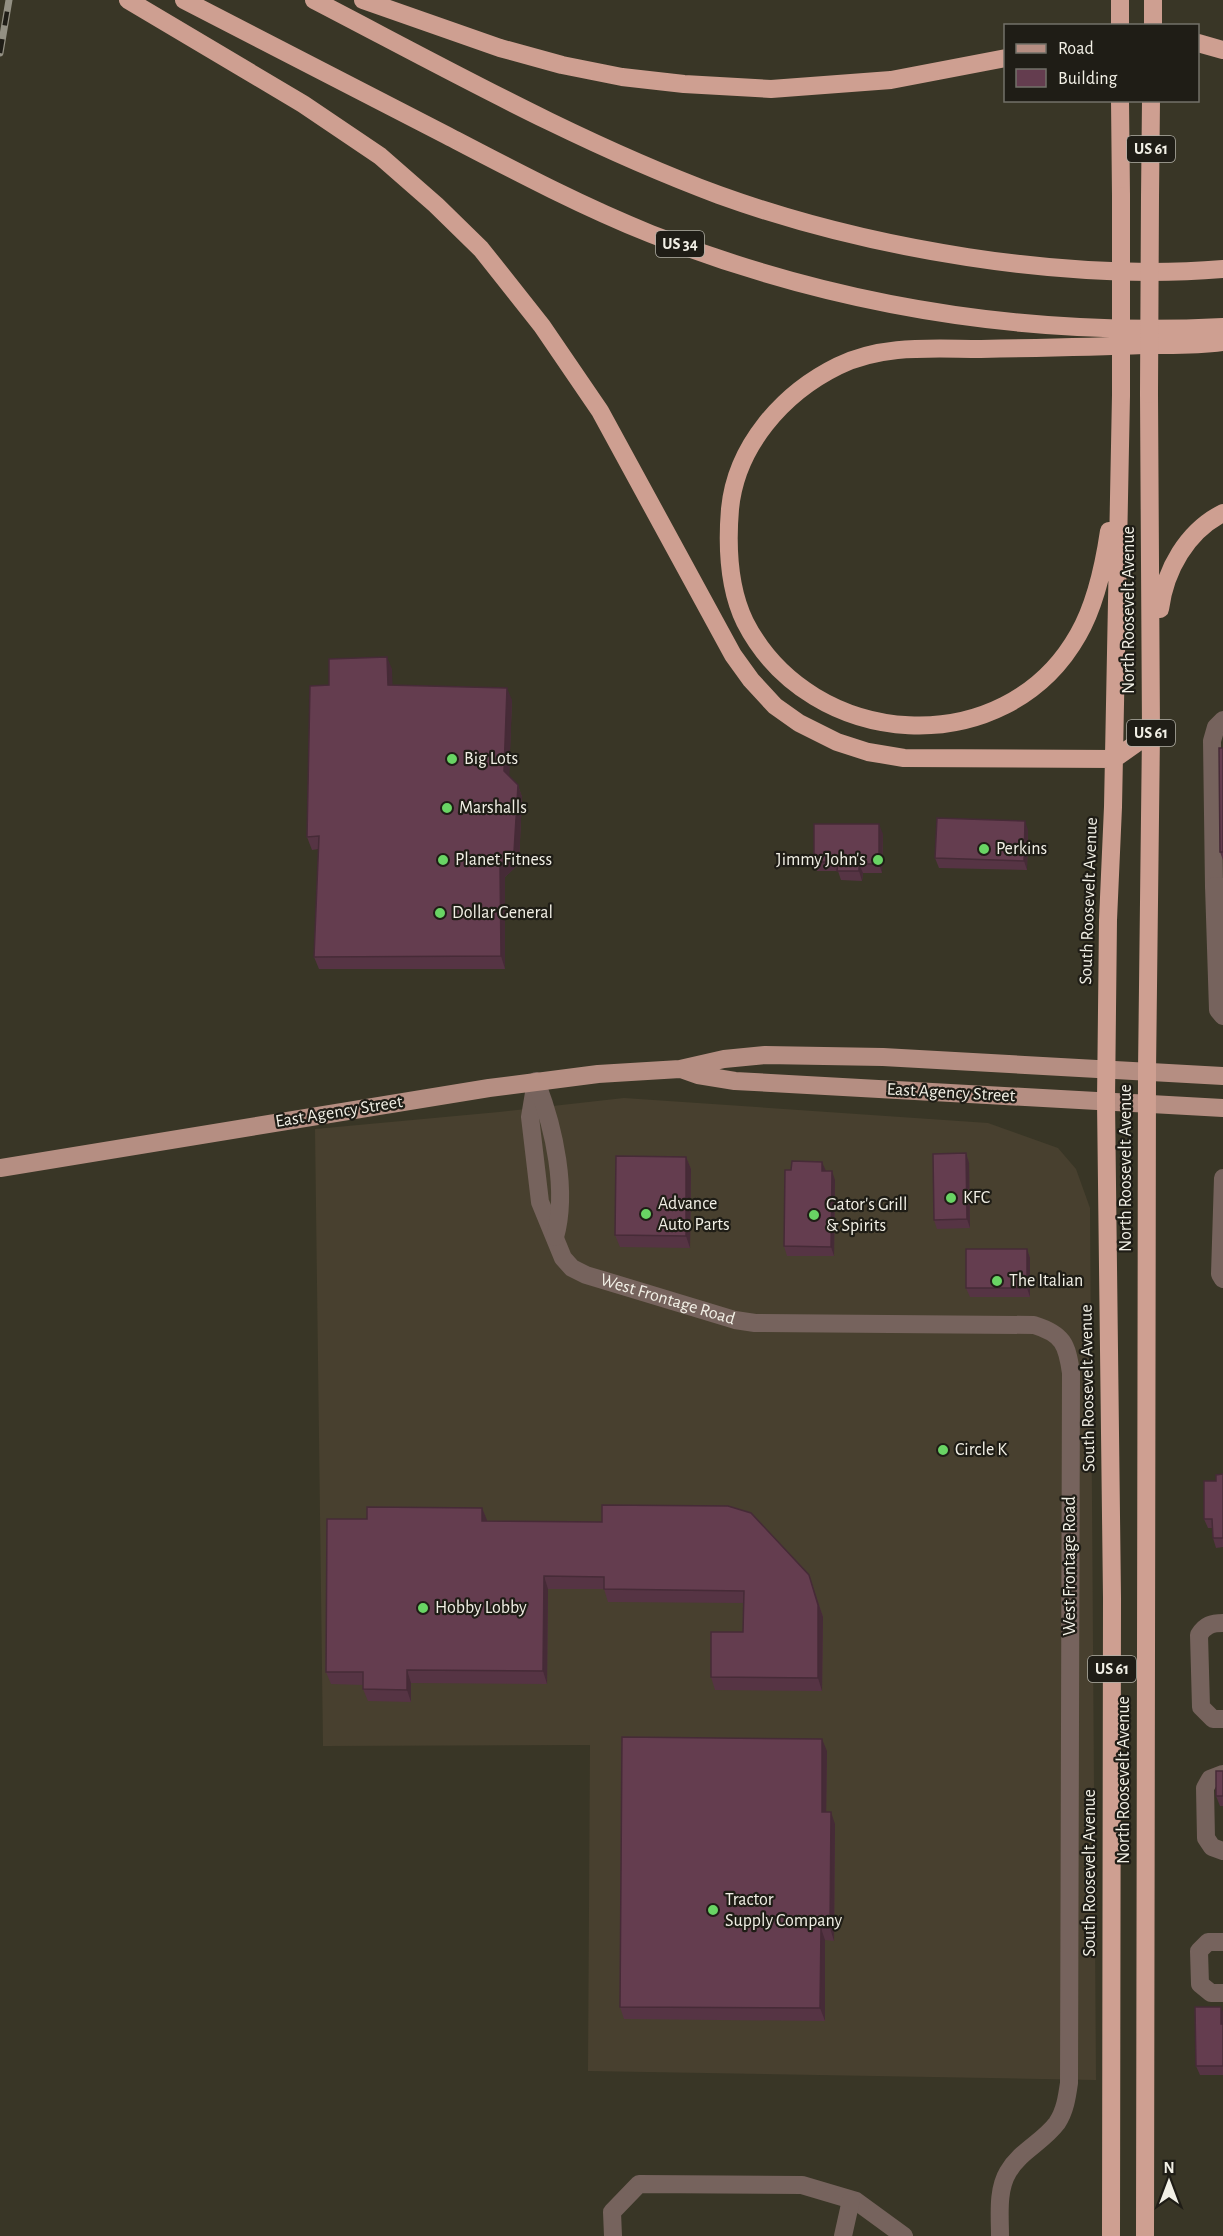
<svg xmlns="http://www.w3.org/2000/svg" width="1223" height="2236" viewBox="0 0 1223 2236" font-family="'Alegreya Sans',sans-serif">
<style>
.commercial{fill:#48402f}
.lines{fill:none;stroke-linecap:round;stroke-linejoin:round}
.minor{stroke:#76635d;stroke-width:18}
.major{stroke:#b58e82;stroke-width:18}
.highway{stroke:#ce9f91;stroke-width:18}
.rail-casing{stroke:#939083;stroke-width:7}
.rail{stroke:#1f1d16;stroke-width:4.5;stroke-dasharray:14;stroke-linecap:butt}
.highway-bridge{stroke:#ce9f91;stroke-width:18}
.wall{fill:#563444}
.shaded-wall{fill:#462b37}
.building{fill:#643d4f;stroke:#462b37;stroke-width:1.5}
.poi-dot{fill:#69d464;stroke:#1f1d16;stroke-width:2}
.labels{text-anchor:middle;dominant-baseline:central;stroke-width:4.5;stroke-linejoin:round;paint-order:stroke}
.shield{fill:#1f1d16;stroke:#b3b1a8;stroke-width:1.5}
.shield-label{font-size:16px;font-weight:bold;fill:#f2f0e6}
.street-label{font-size:18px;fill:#f2f0e6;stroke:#1f1d16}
.poi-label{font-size:18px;fill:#f2f0e6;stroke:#1f1d16;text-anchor:start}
</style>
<rect width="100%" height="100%" fill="#393626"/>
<path class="commercial" d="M624,1098L988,1123L1058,1148L1076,1169L1090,1208L1096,2080L588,2071L590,1745L323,1746L315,1129L499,1112Z"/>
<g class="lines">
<g class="minor">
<path d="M1214,886L1212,741L1216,727L1223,720"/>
<path d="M1223,887L1214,886L1218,1010L1223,1016"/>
<path id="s1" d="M536,1081L530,1117L540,1202L563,1258L572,1268L586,1275L735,1320L755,1323L1034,1325C1063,1334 1067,1344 1071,1373L1069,2083C1067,2097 1065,2111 1057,2123C1043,2142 1020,2151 1008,2172C997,2190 1000,2216 1000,2236"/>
<path d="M537,1084C554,1128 568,1191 555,1237"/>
<path d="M1223,1178L1220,1274L1223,1279"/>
<path d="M1223,1623C1212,1623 1205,1625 1199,1635L1201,1707L1213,1719H1223"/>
<path d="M1223,1774L1210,1779L1205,1788L1206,1838L1212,1847L1223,1851"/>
<path d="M1223,1942H1208L1199,1951L1200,1984L1211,1993H1223"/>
<path d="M613,2236L612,2212L639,2184L802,2185L856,2201L904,2236"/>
<path d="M843,2236L851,2200"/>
</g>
<path class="major" d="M681,1069L698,1075L735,1081L1223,1108
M0,1168L489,1088L598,1074L680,1069L724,1059L765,1055L883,1057L1223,1076"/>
<path class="highway" d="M128,0L303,104L380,156L436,205L481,249L542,326L600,411L733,655L751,680L775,706L799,723L837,742L868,752L904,758L1114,759L1151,733
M184,0C271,45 358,90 446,135C513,170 581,206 651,234C834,306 1027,337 1223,327
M314,0C447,69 579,143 719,195C869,249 1064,282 1223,269
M363,0L500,48L562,65L622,77L684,84L771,89L891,80L1006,58
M1120,26V0
M1153,26V0
M1198,43L1223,50
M1120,100L1121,196
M1150,197L1151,100
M1109,531C1104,565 1096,604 1078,635C1005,764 811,751 745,622C729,589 727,545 730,509C736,446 783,393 838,366C883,344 933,349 981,349C1036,348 1090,347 1144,345C1170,345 1197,346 1223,342
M1160,609C1165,570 1187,531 1223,513
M1111,2236L1112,1598L1106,1101L1108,920L1113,807L1121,395
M1145,2236L1147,1072L1151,733L1149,394"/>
<defs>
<path id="rail" d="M0,53L9,0"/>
</defs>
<use href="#rail" class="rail-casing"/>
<use href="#rail" class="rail"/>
<path class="highway-bridge" d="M1121,196V395
M1149,394L1150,197"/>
</g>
<path class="wall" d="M392,669V685L512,700L509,776L518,785L522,797L519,864L505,877V969H319L314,957L319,849L312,850L307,837L329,685Z
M1223,748V860L1220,852Z
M1028,830L1027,870L939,868L935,858Z
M883,834L882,873H863L862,881L841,880L838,871H817L814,862Z
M966,1153L969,1163L970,1228L937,1229L934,1220Z
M686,1157L691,1169L690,1248L620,1247L615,1235Z
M835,1180L834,1256H787L784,1246Z
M1027,1249L1030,1258V1297H970L966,1288Z
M1223,1474V1547L1216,1548L1213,1538L1212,1528H1208L1204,1519Z
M482,1508L487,1521L813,1587L823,1617L822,1691L715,1690L711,1677L743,1632L744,1603L608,1602L604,1589H548L547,1684L411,1683V1702L368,1701L363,1689V1685L331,1684L326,1672L367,1519Z
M827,1751L826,1812L835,1824L834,1941L825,1940V2021L624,2019L620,2007Z
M1223,1771V1806H1220L1216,1796Z
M1223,2012V2075H1200L1196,2066Z"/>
<path class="shaded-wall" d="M387,657L392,669L393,697L388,685Z
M507,688L512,700L509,784L504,771Z
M518,785L522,797L519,864L505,877V969L501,956L500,865Z
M1025,821L1028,830L1027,870L1024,861Z
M879,824L883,834L882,873L879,864Z
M859,864L863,873L862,881L859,871Z
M966,1153L969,1163L970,1228L967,1219Z
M686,1157L691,1169L690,1248L686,1236Z
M822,1162L826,1171H822Z
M832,1171L835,1180L834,1256L831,1247Z
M1027,1249L1030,1258V1297L1027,1288Z
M482,1508L487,1520V1534L482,1521Z
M809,1575L823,1617L822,1691L818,1678Z
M544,1576L548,1589L547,1684L543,1671Z
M407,1670L411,1683V1702L407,1690Z
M822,1739L827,1751L826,1824L822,1812Z
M831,1812L835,1824L834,1941L830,1928Z
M821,1928L825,1940V2021L820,2008Z
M1221,2007L1223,2012V2029L1221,2024Z"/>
<path class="building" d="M387,657L388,685L507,688L504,771L518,785L514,852L500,865L501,956L314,957L319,836L307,837L310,686L329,685V659Z
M1219,748H1223V852H1220Z
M937,818L1025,821L1024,861L935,858Z
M814,824H879V864H859V871H837L838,862H814Z
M966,1153L967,1219L934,1220L933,1154Z
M616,1156L686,1157V1236L615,1235Z
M792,1161L822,1162V1171H832L831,1247L784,1246L785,1170H791Z
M966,1249H1027V1288H966Z
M1223,1474V1538H1213L1212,1519H1204V1481H1216V1475Z
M602,1505L728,1506L751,1513L809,1575L818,1605V1678L711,1677V1632H743L744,1591L604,1589V1577L544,1576L543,1671L407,1670V1690L363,1689V1672H326L327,1519H367V1507L482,1508V1521L602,1522Z
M622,1737L822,1739V1812H831L830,1928H821L820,2008L620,2007Z
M1216,1771H1223V1796H1216Z
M1195,2007H1221V2024H1223V2066H1196Z"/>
<g class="poi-dot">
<circle cx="452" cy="759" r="6"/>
<circle cx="447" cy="808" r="6"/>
<circle cx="984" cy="849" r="6"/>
<circle cx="443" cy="860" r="6"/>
<circle cx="878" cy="860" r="6"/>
<circle cx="440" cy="913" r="6"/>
<circle cx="951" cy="1198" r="6"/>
<circle cx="646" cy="1214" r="6"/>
<circle cx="814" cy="1215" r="6"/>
<circle cx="997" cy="1281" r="6"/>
<circle cx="943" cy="1450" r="6"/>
<circle cx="423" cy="1608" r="6"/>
<circle cx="713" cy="1910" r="6"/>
</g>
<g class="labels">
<g class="shield">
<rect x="1127" y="136" width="48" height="26" rx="4.5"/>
<rect x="656" y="231" width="48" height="26" rx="4.5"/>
<rect x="1127" y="720" width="48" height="26" rx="4.5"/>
<rect x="1088" y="1656" width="48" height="26" rx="4.5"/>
</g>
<g class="shield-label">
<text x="1151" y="149">US 61</text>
<text x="680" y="244">US 34</text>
<text x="1151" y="733">US 61</text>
<text x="1112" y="1669">US 61</text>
</g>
<g class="street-label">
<text transform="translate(1129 610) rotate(-90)">North Roosevelt Avenue</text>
<text transform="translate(1089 901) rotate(-88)">South Roosevelt Avenue</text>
<text transform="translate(951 1093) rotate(3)">East Agency Street</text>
<text transform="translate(339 1112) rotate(-9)">East Agency Street</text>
<text transform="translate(1126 1168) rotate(-90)">North Roosevelt Avenue</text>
<text stroke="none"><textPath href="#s1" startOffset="297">West Frontage Road</textPath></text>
<text transform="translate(1088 1388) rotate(-91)">South Roosevelt Avenue</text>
<text transform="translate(1070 1566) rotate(-90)">West Frontage Road</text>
<text transform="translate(1124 1780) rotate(-90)">North Roosevelt Avenue</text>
<text transform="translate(1090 1873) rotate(-90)">South Roosevelt Avenue</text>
</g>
<g class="poi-label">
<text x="464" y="759">Big Lots</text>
<text x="459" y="808">Marshalls</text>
<text x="996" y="849">Perkins</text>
<text x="455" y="860">Planet Fitness</text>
<text x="866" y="860" text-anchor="end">Jimmy John's</text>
<text x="452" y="913">Dollar General</text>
<text x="963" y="1198">KFC</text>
<text x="658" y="1204">Advance<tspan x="658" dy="21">Auto Parts</tspan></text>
<text x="826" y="1205">Gator's Grill<tspan x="826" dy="21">&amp; Spirits</tspan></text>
<text x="1009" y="1281">The Italian</text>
<text x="955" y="1450">Circle K</text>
<text x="435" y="1608">Hobby Lobby</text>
<text x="725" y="1900">Tractor<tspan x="725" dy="21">Supply Company</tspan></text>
</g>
</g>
<rect x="1004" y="24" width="195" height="78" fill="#1f1d16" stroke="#737169" stroke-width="1.5"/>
<rect x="1016" y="44" width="30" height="9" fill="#b58e82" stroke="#737169" stroke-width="1.5"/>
<text x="1058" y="54" font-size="18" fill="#f2f0e6">Road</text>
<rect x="1016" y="69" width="30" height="18" fill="#643d4f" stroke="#737169" stroke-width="1.5"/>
<text x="1058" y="84" font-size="18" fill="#f2f0e6">Building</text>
<g transform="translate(1169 2182)" stroke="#1f1d16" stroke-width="4.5" paint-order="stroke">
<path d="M0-4.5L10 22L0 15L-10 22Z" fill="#f2f0e6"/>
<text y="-9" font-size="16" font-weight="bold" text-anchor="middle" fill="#f2f0e6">N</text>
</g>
</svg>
